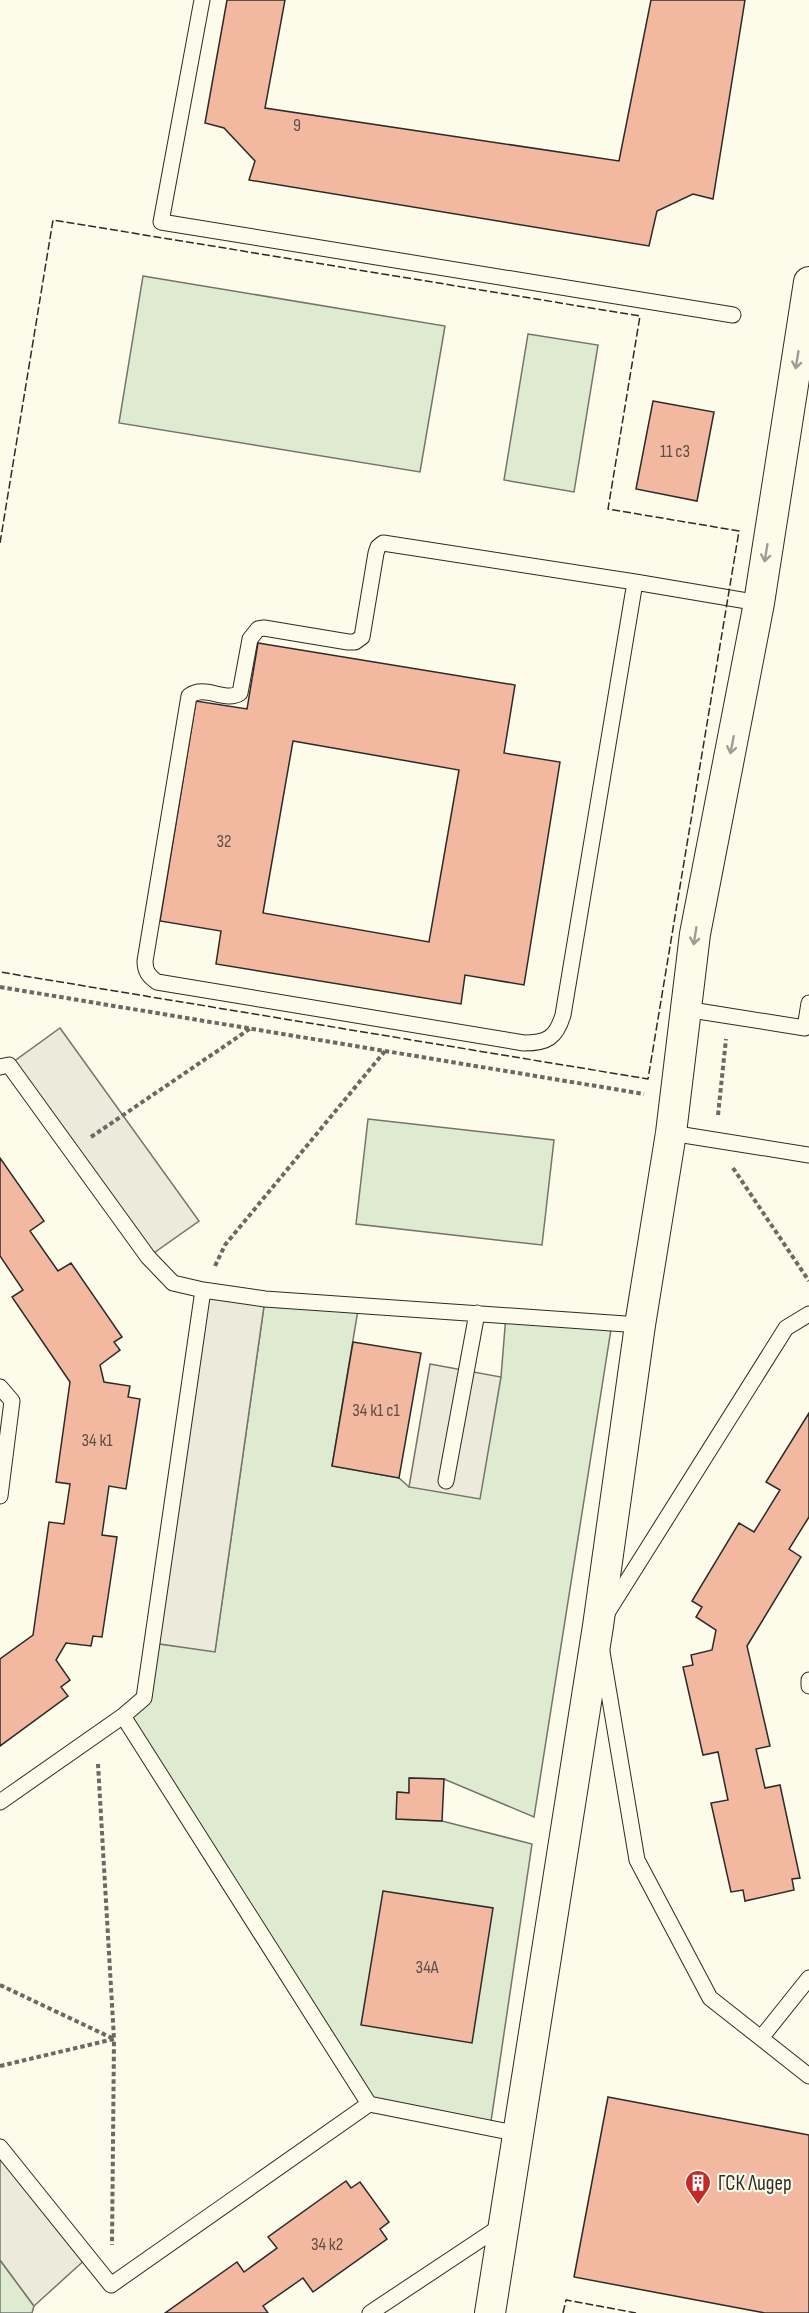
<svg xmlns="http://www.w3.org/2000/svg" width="809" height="2313" viewBox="0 0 809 2313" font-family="'Sofia Sans Condensed',sans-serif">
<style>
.green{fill:#deebd1;stroke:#74746e;stroke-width:1.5}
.parking{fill:#eceadb;stroke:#74746e;stroke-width:1.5}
.building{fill:#f2b8a0;stroke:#2b2b2b;stroke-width:1.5;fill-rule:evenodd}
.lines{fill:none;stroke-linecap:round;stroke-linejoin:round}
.service-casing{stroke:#2b2b2b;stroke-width:17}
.minor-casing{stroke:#2b2b2b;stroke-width:32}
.path{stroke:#6a6964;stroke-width:4;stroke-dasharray:4.5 3;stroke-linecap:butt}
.service{stroke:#fdfbea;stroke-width:15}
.minor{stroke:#fdfbea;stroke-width:30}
.fence{stroke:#2b2b2b;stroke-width:1.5;stroke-dasharray:8 3;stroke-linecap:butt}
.oneway{stroke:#9e9d94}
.labels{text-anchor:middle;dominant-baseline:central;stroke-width:4.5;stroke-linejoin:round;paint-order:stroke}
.number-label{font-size:18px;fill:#5d4e48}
.poi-label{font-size:21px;fill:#2b2b2b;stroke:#fdfbea;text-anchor:start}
</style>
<rect width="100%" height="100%" fill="#fdfbea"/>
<path class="green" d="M143,276L445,326L420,472L119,423Z
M528,334L598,345L574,492L504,480Z
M368,1119L554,1140L542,1245L356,1224Z
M265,1299L359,1304L332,1466L399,1478L409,1487L501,1377L506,1315L612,1323L534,1817L444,1779L410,1778L409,1793L398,1792L397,1819L442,1821L532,1844L490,2128L369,2104L123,1716L144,1698L153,1643L215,1651Z
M0,2260L34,2306L32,2313H0Z"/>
<path class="parking" d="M60,1028L199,1221L148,1257L9,1065Z
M203,1290L265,1299L215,1652L153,1643Z
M430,1364L501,1377L480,1499L409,1487Z
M0,2147L88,2257L34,2306L0,2260Z"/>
<path class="building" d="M227,0H285L265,108L619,161L651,0H745L713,199L693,194L657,211L649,246L249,180L255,161L224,128L205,123Z
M653,401L714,412L697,501L636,489Z
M258,643L515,685L504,753L560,762L524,985L465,975L461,1004L216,964L221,931L160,921L196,701L247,709ZM293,741L459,770L429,942L263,913Z
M0,1158L44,1221L30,1231L58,1271L71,1263L122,1337L114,1342L120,1350L100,1365L104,1382L130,1386L128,1397L140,1399L126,1489L109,1486L102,1535L117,1537L102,1637L93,1636L91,1646L66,1643L56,1660L70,1680L61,1687L68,1696L0,1746V1659L33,1635L49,1522L64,1524L70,1484L56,1482L70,1382L12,1297L23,1290L0,1256Z
M353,1342L421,1353L399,1478L332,1466Z
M809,1413V1517L789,1549L801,1557L747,1646L770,1746L756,1749L765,1788L780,1785L800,1878L792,1879L794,1890L745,1901L743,1890L731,1892L711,1803L728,1800L718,1752L703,1755L683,1667L693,1665L691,1655L712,1650L716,1630L696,1617L702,1607L692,1601L739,1523L754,1532L780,1490L766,1482Z
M409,1778L444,1779L442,1821L396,1819L397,1792L409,1793Z
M383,1891L493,1908L472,2043L361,2025Z
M608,2097L809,2135V2313H765L574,2277Z
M346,2181L351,2188L360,2182L389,2222L380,2229L387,2239L313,2292L303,2278L263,2306L268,2313H165L237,2262L244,2272L277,2248L268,2237Z"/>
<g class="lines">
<defs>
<path id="service" d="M202,0L161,222L733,315
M635,582L383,543L378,547L376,553L362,637L355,642H348L264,628L258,629L250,639L240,693C225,703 205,684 189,696L145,961C145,972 149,976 157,982L524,1043C547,1043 556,1038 563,1015L635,582L759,603
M685,1009L805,1028L809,1003
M0,1067L9,1065L148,1257L173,1283L203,1290L144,1698L123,1716L0,1802
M671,1133L809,1155
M203,1290L265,1299L640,1325
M0,1387L12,1401L0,1496
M446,1481L477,1313
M607,1613L786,1328L809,1314
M602,1652L637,1860L710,1998L809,2076
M809,1680V1686
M123,1716L369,2104
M761,2038L809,1978
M0,2147L111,2285L369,2104L519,2134
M370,2313L504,2224"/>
<path id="minor" d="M490,2313L598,1626L640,1325L671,1133L695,934L759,603L809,282"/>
</defs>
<use href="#service" class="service-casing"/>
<use href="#minor" class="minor-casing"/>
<path class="path" d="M0,987L644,1094
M718,1115L726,1039
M91,1137L251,1028
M733,1168L809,1281
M215,1266L225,1245L385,1051
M0,1985L114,2039L98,1764
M0,2066L114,2039L112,2245"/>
<use href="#service" class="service"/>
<use href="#minor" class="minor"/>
<path class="fence" d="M0,543L53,220L640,316L608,509L739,531L648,1079L0,972
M563,2313L566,2300L636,2313"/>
</g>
<defs><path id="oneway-shaft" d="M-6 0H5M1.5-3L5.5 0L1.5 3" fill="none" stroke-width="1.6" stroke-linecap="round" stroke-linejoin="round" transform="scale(1.5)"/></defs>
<g class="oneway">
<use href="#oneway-shaft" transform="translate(797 360) rotate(99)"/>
<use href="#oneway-shaft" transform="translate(766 553) rotate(99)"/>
<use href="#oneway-shaft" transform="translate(732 745) rotate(101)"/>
<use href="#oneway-shaft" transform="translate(695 936) rotate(99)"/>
</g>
<defs>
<symbol id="building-pin" viewBox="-11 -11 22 30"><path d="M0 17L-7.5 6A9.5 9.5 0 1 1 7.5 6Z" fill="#c62828" stroke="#fdfbea"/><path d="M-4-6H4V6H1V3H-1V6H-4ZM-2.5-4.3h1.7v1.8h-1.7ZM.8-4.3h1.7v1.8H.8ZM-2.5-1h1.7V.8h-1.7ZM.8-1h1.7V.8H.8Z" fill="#fff"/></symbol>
</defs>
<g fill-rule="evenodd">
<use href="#building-pin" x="683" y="2168" width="30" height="40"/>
</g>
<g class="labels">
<g class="number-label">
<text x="297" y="125">9</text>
<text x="675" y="451">11 с3</text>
<text x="224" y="841">32</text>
<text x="376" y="1410">34 к1 с1</text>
<text x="97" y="1440">34 к1</text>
<text x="427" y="1967">34А</text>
<text x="327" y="2244">34 к2</text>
</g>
<g class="poi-label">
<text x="718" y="2183">ГСК Лидер</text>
</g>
</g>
</svg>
